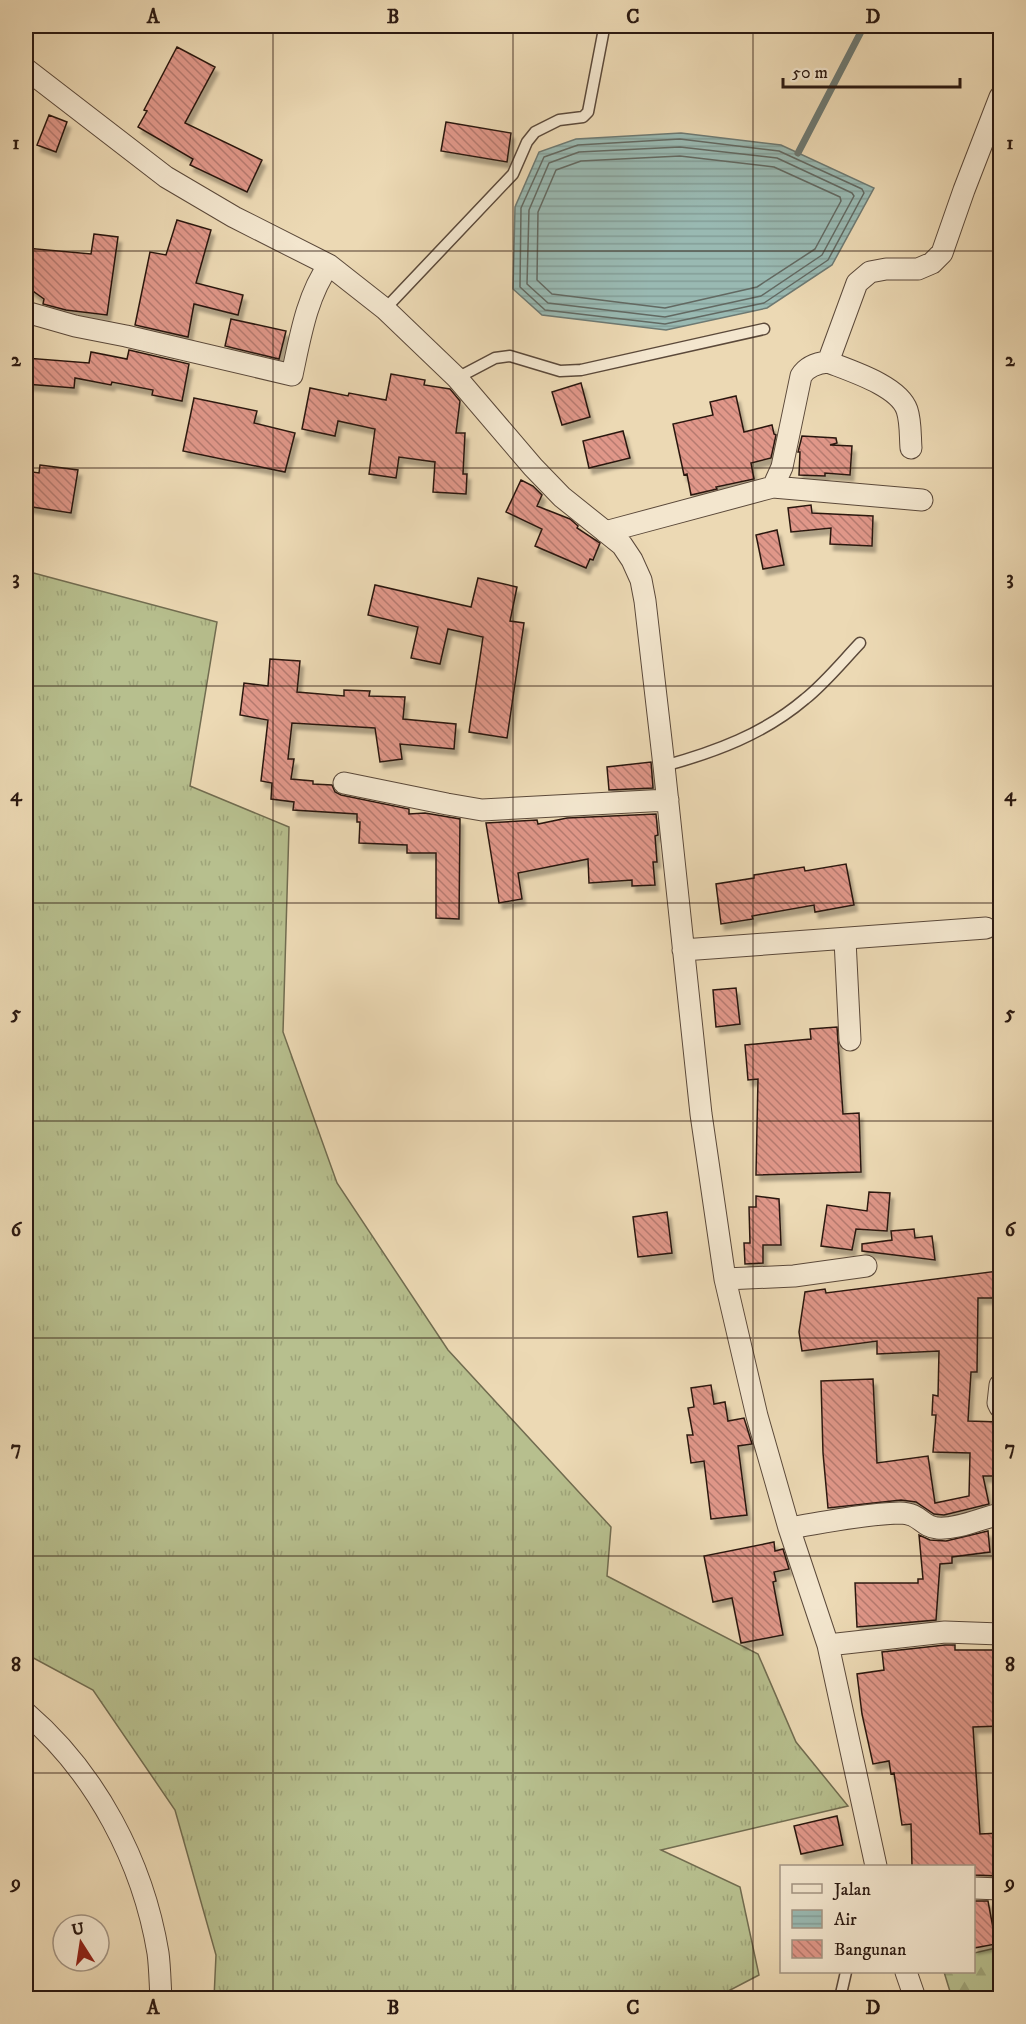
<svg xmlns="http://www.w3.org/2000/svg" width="1026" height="2024" viewBox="0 0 1026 2024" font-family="'IM FELL DW Pica',serif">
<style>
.grass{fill:url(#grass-tufts);stroke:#716c50;stroke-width:1.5}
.forest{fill:url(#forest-firs);stroke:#716c50;stroke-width:1.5}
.water{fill:url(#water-rules);stroke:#6d7972;stroke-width:1.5}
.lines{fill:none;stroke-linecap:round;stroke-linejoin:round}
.shore{stroke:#626962;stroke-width:1.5}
.stream{stroke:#6d7972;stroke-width:7}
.building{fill:url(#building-back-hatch);stroke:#2b1911;stroke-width:1.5;filter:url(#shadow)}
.lane-casing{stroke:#5b493a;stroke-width:13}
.street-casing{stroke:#5b493a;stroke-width:23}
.lane{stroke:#f3e6ce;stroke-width:10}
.street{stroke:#f3e6ce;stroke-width:21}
.grid{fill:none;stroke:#2b1911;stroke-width:1.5;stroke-opacity:0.55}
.neatline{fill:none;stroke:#2b1911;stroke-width:2}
.grid-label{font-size:20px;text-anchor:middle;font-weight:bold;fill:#2b1911}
</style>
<defs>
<pattern id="grass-tufts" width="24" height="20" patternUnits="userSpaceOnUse" patternTransform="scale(1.5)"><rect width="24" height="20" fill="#b7bf8e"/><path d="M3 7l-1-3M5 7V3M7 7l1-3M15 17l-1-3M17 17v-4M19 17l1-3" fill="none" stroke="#9ea479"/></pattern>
<pattern id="forest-firs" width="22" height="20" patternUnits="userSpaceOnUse" patternTransform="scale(1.5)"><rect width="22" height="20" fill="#b7bf8e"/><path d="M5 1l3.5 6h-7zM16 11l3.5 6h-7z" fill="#9ea479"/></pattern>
<pattern id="water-rules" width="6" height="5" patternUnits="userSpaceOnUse" patternTransform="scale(1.5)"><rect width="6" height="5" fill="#99b9b2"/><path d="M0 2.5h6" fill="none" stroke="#849e98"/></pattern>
<pattern id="building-back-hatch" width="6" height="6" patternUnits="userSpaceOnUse" patternTransform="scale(1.5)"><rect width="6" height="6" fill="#e09789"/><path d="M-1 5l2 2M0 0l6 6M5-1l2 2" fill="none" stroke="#b67a6f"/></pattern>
<filter id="shadow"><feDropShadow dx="3.5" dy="6" stdDeviation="1.5" flood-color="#0004"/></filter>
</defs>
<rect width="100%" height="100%" fill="#ecd9b4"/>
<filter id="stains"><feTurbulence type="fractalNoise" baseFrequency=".00333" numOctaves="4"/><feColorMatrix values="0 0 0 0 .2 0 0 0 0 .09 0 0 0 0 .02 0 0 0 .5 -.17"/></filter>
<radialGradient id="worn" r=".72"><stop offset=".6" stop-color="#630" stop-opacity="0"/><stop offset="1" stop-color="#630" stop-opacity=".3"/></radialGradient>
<path class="grass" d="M26,571L217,622L190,786L289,827L283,1032L337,1183L448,1350L611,1527L607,1576L758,1654L796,1742L848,1806L661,1850L740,1887L759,1975L715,1998H214L216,1955L175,1810L93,1690L26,1654Z"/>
<path class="forest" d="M1000,1947V1998H952L944,1972H974V1953Z"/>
<path class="water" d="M681,133L781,145L874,188L832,265L767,308L666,330L542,315L513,289L515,207L539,152L576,139Z"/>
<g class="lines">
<path class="shore" d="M680,139L779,151L862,189L864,193L828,260L764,303L665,324L545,310L520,287L521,208L544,157L578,145Z
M680,147L777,158L852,193L854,196L822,255L761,296L665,317L548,303L527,284L529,210L549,163L579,152Z
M680,156L774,167L840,197L841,201L815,249L757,287L665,308L552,294L537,280L538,212L556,170L581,161Z"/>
<path class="stream" d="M798,153L864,26"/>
</g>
<path class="building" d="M177,47L215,67L185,123L262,160L247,192L190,165L193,159L138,127L147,111L144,110Z
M49,115L67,122L56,152L37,145Z
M446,122L511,133L507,162L441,151Z
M177,220L211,230L196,283L243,295L238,315L194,304L188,337L135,325L150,252L166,255Z
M94,234L118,237L107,315L66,310L43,304L44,299L26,286V248L91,254Z
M231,319L286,331L279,359L225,346Z
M129,350L189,364L182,401L152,395L153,390L112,382L111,385L75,378L74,388L26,384V358L89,363L91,352L127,359Z
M391,374L425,380L424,385L450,389L460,401L456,433H465L463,474H467L466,494L433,492L435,462L399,457L396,478L369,474L375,429L338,421L335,436L302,429L310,388L348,396L349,393L386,400Z
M581,383L590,417L562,425L552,392Z
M736,396L744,432L772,425L774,434L776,435L771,458L751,463L754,479L716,487L717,489L691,495L687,474L684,475L673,424L713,415L710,402Z
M194,398L257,411L254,423L295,433L285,472L183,451Z
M623,431L630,458L589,468L583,441Z
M802,436L836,438L837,443L830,445L852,446L850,475L825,473V476L799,475L800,452H798Z
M40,465L78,470L71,513L26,506V471L39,473Z
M521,480L533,486L542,495L537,506L570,519L578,526L577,528L600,543L593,560L590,559L586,568L535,546L542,529L506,512Z
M811,505L812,513L873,516L872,546L830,544L831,528L791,532L788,508Z
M777,530L784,565L763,569L756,535Z
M478,578L517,587L510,621L524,623L507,738L469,732L483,637L448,629L440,664L411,658L418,627L368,615L375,585L471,607Z
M270,659L300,661L297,692L344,696V690L370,691L369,696L405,697L403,719L456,724L454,749L400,744L402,759L380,762L375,728L292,723L288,759H294L291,779L313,781V784L332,785L335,792L341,795L409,809V814L425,813L460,819L459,919L436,918V853H407V845L359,843L360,822H357V814L293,810L294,802L271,799L272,783L261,781L268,720L240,715L244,683L268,686Z
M651,762L653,788L609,790L607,767Z
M656,814L658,835L655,836L657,862H653L655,885L632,886V880L589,883L588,859L518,873L522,899L499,903L486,823L537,820L538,824L567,818Z
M846,864L854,905L815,912L814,905L752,916L753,919L721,924L716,884L754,878V875L804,867L805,871Z
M736,988L740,1024L716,1027L713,990Z
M837,1027L843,1114L859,1113L861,1172L756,1175L758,1079L748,1080L745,1045L811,1039L810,1029Z
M869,1192L890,1193L887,1231L856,1229L852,1250L821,1246L827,1205L867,1211Z
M756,1196L779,1199L781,1245H763V1263L745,1264L744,1243H750L749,1207H756Z
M667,1212L672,1253L638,1257L633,1217Z
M914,1229L915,1238L932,1236L935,1260L862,1251V1244L892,1240L891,1231Z
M998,1271V1298H978L977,1372H971L968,1421L1000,1422V1476H983L989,1504L944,1515L934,1514L916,1502L901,1500L828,1508L823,1453L821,1381L873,1379L877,1463L928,1456L935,1503L969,1496L970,1453L933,1452L936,1415H932L933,1395L938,1396L939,1351L877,1354V1341L802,1351L799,1332L805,1292L825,1289L826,1293Z
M711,1385L714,1404L725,1402L728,1421L744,1418L752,1444L738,1446L747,1515L711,1519L704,1461L691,1463L687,1435H693L688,1408L694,1407L691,1388Z
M988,1531L990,1552L952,1557V1563L940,1564L936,1620L857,1627L855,1583H918V1579H923L919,1535L930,1540L946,1541Z
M774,1542L775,1551L783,1549L789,1569L774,1572L776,1581L773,1582L783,1635L741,1643L732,1598L713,1602L704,1556Z
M945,1645H955V1650H1000V1726L973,1727L980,1834L1000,1833V1876L974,1875V1866H912L911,1824L902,1825L894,1773L891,1774L889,1761L873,1764L862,1714L857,1674L884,1670L882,1652Z
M837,1816L843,1845L801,1854L794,1826Z
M974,1901H988L996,1944L974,1948Z"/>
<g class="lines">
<defs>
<path id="lane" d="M385,309L513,174L527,142L535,132L559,120L583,117L588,112L603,34
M457,378L495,358L510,356L560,371L581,370L764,329
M664,766C715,752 764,734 805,699C825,683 842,662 860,643
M840,1998L846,1972"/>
<path id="street" d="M26,69L166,177L234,217L329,265L385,309L457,378L533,467L562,497L622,545L632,560L641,580L645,601L664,766L701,1114L725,1279L757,1416L789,1528L828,1645L876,1866
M26,312L75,326L126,336L292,375C300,338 307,295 329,265
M828,362C851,371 899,386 907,410C911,422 910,436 911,448
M773,487L922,500
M605,532L773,487L782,467L801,376C807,366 817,363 828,362L857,283L870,272L886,269H918L932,263L942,253L964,190L1000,97
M344,783L447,804L482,810L668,800
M845,940L850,1040
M683,950L986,928
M725,1279L794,1276L866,1266
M1000,1385L998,1403L1000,1407
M789,1528C826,1522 863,1514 900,1513C920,1513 922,1527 937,1528C956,1530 982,1518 1000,1514
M828,1645L945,1632L1000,1634
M26,1713C96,1773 143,1862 158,1953C160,1968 160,1984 161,1998
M974,1888L1000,1889
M906,1972L915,1998"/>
</defs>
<use href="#lane" class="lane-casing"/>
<use href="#street" class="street-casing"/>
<use href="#lane" class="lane"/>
<use href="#street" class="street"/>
</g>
<path class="grid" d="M273,26V1998M513,26V1998M753,26V1998M26,251H1000M26,468H1000M26,686H1000M26,903H1000M26,1121H1000M26,1338H1000M26,1556H1000M26,1773H1000"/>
<rect width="1026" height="2024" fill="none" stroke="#ecd9b4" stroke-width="66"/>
<rect x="780" y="1865" width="195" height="108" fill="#f3e6ce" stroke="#a39482" stroke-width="1.5"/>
<rect x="792" y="1884" width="30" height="9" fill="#f3e6ce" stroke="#a39482" stroke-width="1.5"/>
<text x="834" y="1895" font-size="18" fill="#2b1911">Jalan</text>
<rect x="792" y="1910" width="30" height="18" fill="url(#water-rules)" stroke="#a39482" stroke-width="1.5"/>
<text x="834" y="1925" font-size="18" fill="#2b1911">Air</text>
<rect x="792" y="1940" width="30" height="18" fill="url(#building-back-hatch)" stroke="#a39482" stroke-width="1.5"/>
<text x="834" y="1955" font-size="18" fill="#2b1911">Bangunan</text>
<g transform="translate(81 1943) rotate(348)"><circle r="28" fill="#f3e6ce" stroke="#a39482" stroke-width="1.5"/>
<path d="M0-4.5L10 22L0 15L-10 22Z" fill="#8f2418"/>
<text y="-9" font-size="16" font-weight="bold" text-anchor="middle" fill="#2b1911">U</text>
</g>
<path d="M783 78v9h177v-9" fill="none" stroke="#2b1911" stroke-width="3"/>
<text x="792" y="78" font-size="18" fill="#2b1911" stroke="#f3e6ce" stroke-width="4.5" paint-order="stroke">50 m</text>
<rect x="33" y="33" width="960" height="1958" class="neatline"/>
<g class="grid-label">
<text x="153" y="23">A</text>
<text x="393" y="23">B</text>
<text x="633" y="23">C</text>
<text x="873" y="23">D</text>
<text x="16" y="149">1</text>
<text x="1010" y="149">1</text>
<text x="16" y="366">2</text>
<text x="1010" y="366">2</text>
<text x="16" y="584">3</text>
<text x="1010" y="584">3</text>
<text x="16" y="801">4</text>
<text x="1010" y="801">4</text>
<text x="16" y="1019">5</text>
<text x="1010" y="1019">5</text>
<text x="16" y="1236">6</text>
<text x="1010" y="1236">6</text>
<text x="16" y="1454">7</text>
<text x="1010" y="1454">7</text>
<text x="16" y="1671">8</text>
<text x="1010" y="1671">8</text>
<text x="16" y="1889">9</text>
<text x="1010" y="1889">9</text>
<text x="153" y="2014">A</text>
<text x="393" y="2014">B</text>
<text x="633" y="2014">C</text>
<text x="873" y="2014">D</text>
</g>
<rect width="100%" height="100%" filter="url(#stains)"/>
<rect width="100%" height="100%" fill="url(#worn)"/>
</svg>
